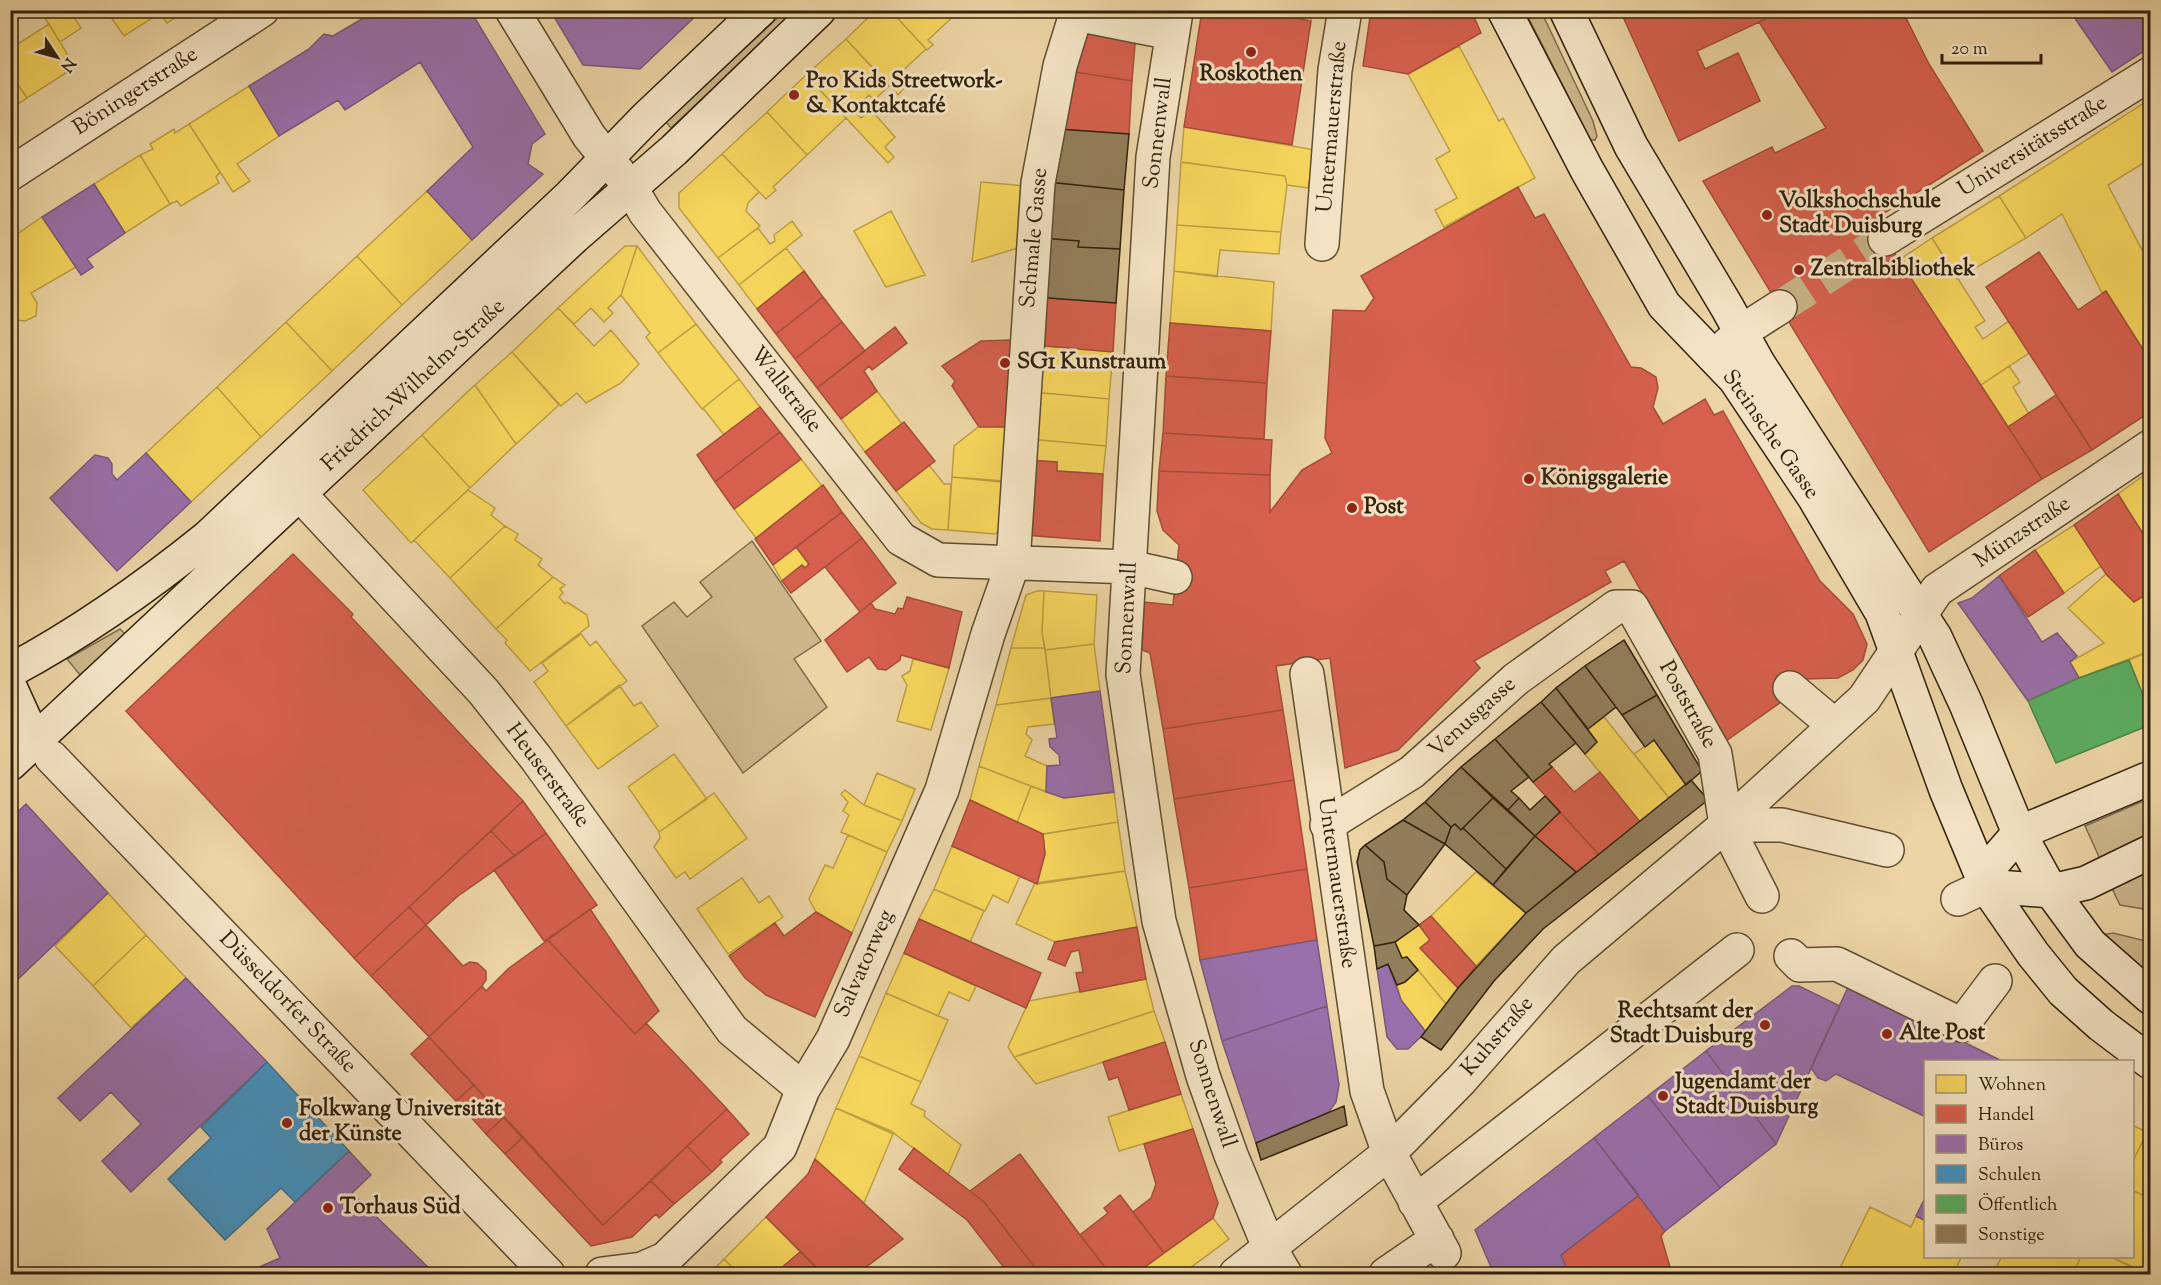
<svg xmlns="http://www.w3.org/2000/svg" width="2161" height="1285" viewBox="0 0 2161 1285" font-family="'Sorts Mill Goudy',serif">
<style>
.green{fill:#ccb68a;stroke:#7e6c4a;stroke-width:1.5}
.homes{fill:#f6d55c;stroke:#bb9f44;stroke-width:1.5}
.shops{fill:#d6604d;stroke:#a44d39;stroke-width:1.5}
.offices{fill:#9970ab;stroke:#7a587b;stroke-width:1.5}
.schools{fill:#4393c3;stroke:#3d718c;stroke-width:1.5}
.public{fill:#5aae61;stroke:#4d8447;stroke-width:1.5}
.building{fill:#927e5b;stroke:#30210b;stroke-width:1.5}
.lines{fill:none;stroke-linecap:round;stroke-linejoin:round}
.street-tunnel{stroke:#c6b085;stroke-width:33;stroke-dasharray:33 16;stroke-linecap:butt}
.street-casing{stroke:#5f4e31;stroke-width:36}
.secondary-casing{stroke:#30210b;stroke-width:36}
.street{stroke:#f3e3c4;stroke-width:33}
.secondary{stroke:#f3e3c4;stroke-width:33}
.poi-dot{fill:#8f2418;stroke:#f3e3c4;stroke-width:2}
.labels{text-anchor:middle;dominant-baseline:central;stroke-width:6;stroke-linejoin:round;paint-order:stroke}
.poi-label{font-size:22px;font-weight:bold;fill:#30210b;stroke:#f3e3c4;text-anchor:start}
.street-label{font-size:22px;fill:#30210b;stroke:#f3e3c4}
</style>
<rect width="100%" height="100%" fill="#ecd4a4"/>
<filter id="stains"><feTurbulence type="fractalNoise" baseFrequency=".00333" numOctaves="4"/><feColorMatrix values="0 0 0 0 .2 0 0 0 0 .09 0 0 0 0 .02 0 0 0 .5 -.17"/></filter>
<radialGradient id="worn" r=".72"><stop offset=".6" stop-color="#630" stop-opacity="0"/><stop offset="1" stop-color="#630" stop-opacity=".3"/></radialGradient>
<path class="green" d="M785,11H796L671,128L666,122Z
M1525,11H1541L1593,121L1597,136L1595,140H1591L1588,135Z
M752,541L821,641L794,659L827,707L743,773L642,626L674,602L687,617L712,597L700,582Z
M120,629L126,635L80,675L67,659Z
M2150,798V834L2100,859L2085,826Z
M2150,862V910L2120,905L2109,882Z
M2113,933L2150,942V978L2103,935Z"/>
<path class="homes" d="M40,10H70L81,28L60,42Z
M106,10H186V11L167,23L160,13L124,36Z
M876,10H890L926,49L897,76L906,86L898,95L846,39Z
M890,10H960L928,40L933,45L927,50Z
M1256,10H1313L1311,21Z
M1761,10H1783L1766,19Z
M49,24L75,67L27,98L10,73V49Z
M846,39L889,86L874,100L869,95L853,110L861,118L868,112H873L895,137L885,147L894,157L888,163L806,75Z
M1459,46L1499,121L1503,118L1535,178L1444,227L1435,210L1457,198L1436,159L1450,151L1408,74Z
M10,73L27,98L10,109Z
M806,75L846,118L807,155L767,112Z
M249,86L279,136L237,164L250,181L233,192L189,124Z
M2150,99V159L2108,185L2150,265V343L2143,349L2106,291L2102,293L2062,214L2026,238L1999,196Z
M767,112L807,155L773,187L776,190L766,199L722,154Z
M189,124L220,172L216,177L219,183L181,206L177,201L170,204L140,155L153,149L150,144L174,129L175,133Z
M1184,127L1315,150L1308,188L1287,185L1285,176L1181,162Z
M722,154L759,192L748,203L746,211L760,226L718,258L679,208V193Z
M140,155L170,204L125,233L94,184Z
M1181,162L1285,176L1287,185L1281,232L1177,225Z
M981,182L1025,186L1018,248L972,262Z
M427,191L472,240L402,305L357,256Z
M1999,196L2026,238L1957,279L1932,238Z
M891,211L925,275L886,287L854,231Z
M42,217L76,267L31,293L37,303L36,316L25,321L15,320L10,313V239Z
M792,221L802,235L739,285L718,258L758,228L770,244L775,241L774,235Z
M1177,225L1281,232L1279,254L1220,250L1217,277L1174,271Z
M1932,238L1985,321L1975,327L1983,339L2009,321L2029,353L1981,385L1899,260Z
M625,246H637L621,295L608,308L613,313L604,322L591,308L574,324L558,308Z
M637,246L696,324L658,353L646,337L650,333L621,295Z
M786,248L804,271L757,309L739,285Z
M357,256L402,305L332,371L286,322Z
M1174,271L1274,282L1271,331L1170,323Z
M558,308L594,346L611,330L639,364L621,383L586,403L577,393L561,406L512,352Z
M286,322L332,371L261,437L217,387Z
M696,324L739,379L702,409L658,353Z
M1035,345L1113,352L1109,399L1032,392Z
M512,352L559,405L516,444L475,385Z
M2009,366L2020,382L2013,387L2029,414L2008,427L1981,385Z
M739,379L760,407L724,435L703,408Z
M475,385L516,444L470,488L422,435Z
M217,387L261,437L191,502L146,453Z
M877,391L902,424L865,452L841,419Z
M1032,392L1109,399L1106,446L1029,439Z
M981,425L1006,427L1005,481L952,477L954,446Z
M422,435L470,488L411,543L363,490Z
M1029,439L1106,446L1103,474L1057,471V462L1028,460Z
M801,459L822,486L756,538L734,509Z
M929,465L944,484H951L948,530L932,529L921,523L896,491Z
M2150,471V545L2118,494Z
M952,477L1001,482L1003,527L995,534L948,530Z
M468,490L495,508L491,515L505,526L450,578L414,540Z
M2074,525L2101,566L2064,593L2035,550Z
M505,526L518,534L515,540L542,559L538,565L553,577L496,629L450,578Z
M796,547L809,564L805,568L802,565L782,581L773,565Z
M2106,574L2134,602L2150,592V651L2079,678L2070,662L2104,643L2068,608Z
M553,577L565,585L560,589L563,593L559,597L565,604L567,602L587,615L589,626L530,671L505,643L507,640L496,629Z
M1037,591H1044L1042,633L1045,648H1011L1026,595Z
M1044,591L1097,595L1094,644L1045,650L1042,633Z
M581,634L590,646L596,641L627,681L566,726L534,682L548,671L542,663Z
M1094,644L1100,691L1051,698L1045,650Z
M1011,648H1045L1051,698L996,705Z
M2150,651V713L2129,660Z
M913,659L949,668L931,730L897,721L907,685L902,676L910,671Z
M619,685L634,706L641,702L658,726L598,769L566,726Z
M1051,698L1054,724L1028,727L1026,734L1032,740L1025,756L1047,766L1046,792L979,766L996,705Z
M1604,717L1669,798L1640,822L1585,754L1597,742L1588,729Z
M1654,740L1686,785L1669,798L1634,754Z
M674,754L707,799L659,832L628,787Z
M979,766L1031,786L1017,823L970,800Z
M877,773L915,789L902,821L864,805Z
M1031,786L1064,798L1114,792L1118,822L1039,835L1017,823Z
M845,790L864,805L902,821L887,852L841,832L849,815L843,811L848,802L841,794Z
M714,793L747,838L690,879L685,872L676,878L654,847L660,838L659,832Z
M1118,822L1125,871L1037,884L1045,854L1043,834Z
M848,835L887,852L852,933L816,912L809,899L825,865L833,868Z
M952,846L1020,876L1008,903L993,895L985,911L934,889Z
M1125,871L1137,927L1055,942L1016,924L1035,883Z
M1476,872L1526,913L1476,966L1431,916Z
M742,878L759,903L769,896L783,917L728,954L697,909Z
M934,889L984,911L970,942L919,919Z
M108,893L146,935L93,986L55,946Z
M1419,925L1430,940L1420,948L1458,988L1447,1005L1407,957L1402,958L1395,942Z
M146,935L186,978L131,1028L93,986Z
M904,953L976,986L969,1001L949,992L938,1016L886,993Z
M1418,970L1447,1005L1426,1032L1401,1000L1397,985L1405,982Z
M1146,979L1154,1011L1024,1054L1014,1057L1008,1047L1029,1001Z
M886,993L948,1020L921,1082L859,1056Z
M1154,1011L1165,1042L1036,1084L1014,1057Z
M859,1056L921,1082L911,1104L925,1111L924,1116L961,1145L948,1175L891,1131L836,1108Z
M1181,1094L1193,1129L1119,1151L1108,1117Z
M836,1108L893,1134L864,1203L815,1159Z
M2132,1125L2147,1132L2132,1163Z
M2147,1132L2150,1134V1199L2132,1190V1163Z
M2132,1190L2150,1199V1269L2148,1274L2109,1256H2132Z
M1870,1207L1911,1227L1916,1216L1926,1221V1256H1962L1953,1274H1837Z
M766,1217L800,1252L779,1270L784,1274H739L724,1259Z
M1213,1218L1229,1239L1182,1274H1135Z
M2002,1256H2081L2073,1274H1993Z
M2081,1256H2109L2146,1274H2073Z
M724,1259L739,1274H709Z"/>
<path class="shops" d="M1202,10H1256L1311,21L1292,145L1184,127Z
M1371,10H1471L1481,33L1408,74L1363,66Z
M1620,10H1761L1766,19L1697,51L1705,69L1738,53L1760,101L1679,141Z
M1783,10H1902L1929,64L1983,151L1873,220L2042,479L1929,552L1703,181L1772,147L1775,153L1826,128L1759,22Z
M1082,26L1136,33L1132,81L1069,71Z
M1069,71L1132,81L1129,134L1058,129Z
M1518,187L1535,218L1544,214L1631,367L1641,368L1656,377L1658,388L1653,407L1663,424L1705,399L1714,415L1723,411L1820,581L1853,614L1867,644L1863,660L1853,670L1838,678L1804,679L1776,697L1781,702L1726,741L1624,561L1605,571L1611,582L1474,661L1480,668L1398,750L1345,768L1330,658L1276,666L1283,710L1163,729L1150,653L1142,650L1144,602L1173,605L1179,545L1163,530L1157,511L1159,471L1270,475V512L1302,470L1332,453L1325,438L1333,310L1365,311L1374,298L1361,276Z
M2039,252L2078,310L2106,291L2150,361V412L2092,450L1986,287Z
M804,271L823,297L776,334L757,309Z
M823,297L842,322L795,359L776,334Z
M1036,297L1116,303L1113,352L1035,345Z
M842,322L865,351L817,388L795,359Z
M1170,323L1271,331L1267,383L1166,376Z
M895,327L907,343L872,370L869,366L864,371L877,391L841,419L817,388Z
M1012,340L1006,427H979L952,386L955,381L942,366L981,341Z
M1166,376L1267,383L1264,439L1163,433Z
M2056,395L2092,450L2042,479L2008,427Z
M760,407L780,432L715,482L697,455Z
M904,422L935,461L896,491L865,452Z
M780,432L801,459L734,509L715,482Z
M1163,433L1272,440L1270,475L1159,471Z
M1028,460L1057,462V471L1103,474L1100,541L1024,535Z
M823,485L842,512L773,565L755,539Z
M2118,494L2150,545V592L2134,602L2106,574L2074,525Z
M842,512L862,538L791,593L782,581L802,565L805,568L809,564L796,547Z
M862,538L896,583L860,612L825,567Z
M2035,550L2064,593L2028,617L1999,576Z
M293,554L353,614L351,617L523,801L354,958L126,711Z
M907,597L962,612L949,668L901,655L900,660L886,670L878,669L869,657L847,672L825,640L871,603L875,609L895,614L898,608L903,609Z
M1283,710L1294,780L1174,799L1163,729Z
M1552,767L1574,792L1600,772L1640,822L1599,855L1533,782Z
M1294,780L1307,869L1189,888L1174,799Z
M970,800L1043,834L1045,854L1037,884L952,846Z
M523,801L546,833L515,856L491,831Z
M1560,812L1599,855L1576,872L1535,836Z
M491,831L515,856L458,896L426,925L409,907Z
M546,833L597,905L544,941L494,870Z
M1307,869L1317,940L1200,960L1189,888Z
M409,907L426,925L371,976L354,958Z
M590,909L659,1011L635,1034L548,940Z
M816,912L852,933L815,1017L766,995L745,978L729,956L775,923L784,936Z
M1431,916L1476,966L1458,988L1420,948L1430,940L1419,925Z
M919,919L1041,973L1026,1008L904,953Z
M426,925L463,966L470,962L477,963L486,971V980L482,986L429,1037L371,976Z
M1137,927L1146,979L1080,992L1076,973L1083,972L1079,950L1071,952L1065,966L1048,959L1055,942Z
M548,940L635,1034L646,1023L727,1109L603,1225L429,1037L482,986L486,991L508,969Z
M429,1037L474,1085L456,1101L411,1054Z
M1165,1042L1181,1094L1129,1110L1118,1077L1109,1080L1103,1062Z
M474,1085L486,1099L469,1115L456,1101Z
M486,1099L504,1117L486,1134L469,1115Z
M727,1109L749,1134L720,1160L722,1162L712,1172L687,1146Z
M504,1117L523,1137L505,1154L486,1134Z
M1193,1129L1218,1203L1213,1218L1164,1253L1133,1212L1151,1198L1156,1184L1144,1144Z
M523,1137L603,1225L651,1181L674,1204L659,1218L656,1214L632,1237L591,1246L505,1154Z
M687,1146L712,1172L674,1204L651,1181Z
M914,1148L984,1202L1040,1274H1009L967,1220L899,1169Z
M1020,1154L1080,1235L1110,1274H1040L984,1202L970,1191Z
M815,1159L903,1239L857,1274H823L766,1217L808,1174Z
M1120,1195L1164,1253L1135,1274H1110L1080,1235L1108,1213L1104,1208Z
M1639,1195L1665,1231L1661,1236L1672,1274H1569L1561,1255Z
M800,1252L823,1274H784L779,1270Z"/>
<path class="offices" d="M377,10H470L545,134L532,144L528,164L543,174L472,240L427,191L473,147L420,62L345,110L338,100L279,136L249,86L309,49L324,34L333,36Z
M550,10H702L640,69L583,65Z
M2069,10H2150V47L2112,72Z
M94,184L125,233L87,259L93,267L81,275L42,217Z
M146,453L191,502L117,571L50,498L95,455L108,458L112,464V474L117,480Z
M1999,576L2042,642L2057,633L2077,656L2070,662L2079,678L2028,701L1958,603L1972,598Z
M1100,691L1114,792L1064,798L1046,792L1047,766L1060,765L1059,755L1050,747L1049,739L1057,738L1051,698Z
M26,804L108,893L14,983L10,980V819Z
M1317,940L1327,1006L1222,1041L1200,960Z
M1388,964L1401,1000L1426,1032L1408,1049H1397L1387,1037L1377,969Z
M186,978L267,1062L131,1192L102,1161L141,1124L111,1092L80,1121L58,1098Z
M1849,985L2004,1062H1926V1117L1836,1074L1826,1081L1818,1078L1811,1068Z
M1792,986H1799L1840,1006L1776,1144L1706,1051Z
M1327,1006L1339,1085L1336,1102L1328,1113L1256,1143L1222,1041Z
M1706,1051L1776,1144L1720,1188L1648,1096Z
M1648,1096L1720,1188L1665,1231L1594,1138Z
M1594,1138L1639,1195L1561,1255L1569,1274H1494L1475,1230Z
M349,1151L371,1175L352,1193L435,1274H243L280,1258L267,1229Z
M1926,1196V1221L1916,1216Z"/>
<path class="schools" d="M267,1062L349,1151L295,1202L281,1188L225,1240L168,1179L211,1138L201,1127Z"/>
<path class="public" d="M2129,660L2150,713V725L2056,763L2028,701L2079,678Z"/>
<path class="building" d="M1058,129L1129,134L1124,190L1048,182Z
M1048,182L1124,190L1120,249L1078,247L1079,241L1041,238Z
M1041,238L1079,241L1078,247L1120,249L1116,303L1036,297Z
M1624,640L1657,695L1622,715L1585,666Z
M1585,666L1616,707L1588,729L1556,688Z
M1556,688L1597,742L1585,754L1541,702Z
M1657,695L1702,771L1686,785L1654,740L1645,747L1622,715Z
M1541,702L1576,743L1549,764L1552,767L1533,782L1495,739Z
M1495,739L1529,777L1511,791L1519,798L1508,810L1461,767Z
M1461,767L1493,798L1461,830L1455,824L1451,827L1425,802Z
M1691,780L1708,800L1543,929L1494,981L1441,1050L1421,1037L1458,988L1526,913Z
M1545,796L1560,812L1535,836L1508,810L1519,798L1530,810Z
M1493,798L1535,836L1506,869L1463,828Z
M1425,802L1451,827L1445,844L1403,820Z
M1403,820L1445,844L1407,895L1387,879L1384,862L1365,845Z
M1455,824L1461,830L1463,828L1506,869L1493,885L1445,844L1451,827Z
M1535,836L1576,872L1526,913L1493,885Z
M1365,845L1384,862L1387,879L1407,895L1404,910L1419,925L1395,942L1374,946L1357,862L1360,850Z
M1395,942L1402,958L1407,957L1418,970L1405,982L1397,985L1388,964L1377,969L1374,946Z
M1344,1106L1347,1125L1261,1160L1256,1143Z"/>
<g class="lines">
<path class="street-tunnel" d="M1780,307L1885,239"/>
<defs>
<path id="street" d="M512,10L589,136L631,188L645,212L901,539L938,560L1130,567L1175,577
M1176,12L1153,157L1123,674L1159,921L1203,1076L1231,1155L1269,1247L1285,1274
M10,174L262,10
M1885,239L2150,74
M1322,244L1335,70L1345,10
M1714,357L1741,332L1780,307
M280,473L483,691L536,758L732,1030L803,1089
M1307,674L1367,1091L1389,1153L1444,1253
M1790,688L1834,725
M51,757L548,1274
M1327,825L1412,772L1516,679L1616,607H1632L1715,754L1726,825L1762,896
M1726,825H1782L1887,850
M1958,899L1986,886
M1791,956L1800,965L1837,964L1962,1025L1995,981
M1415,1202L1737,950
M602,1274L642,1269L665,1259L780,1147L803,1089L833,1039L942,790L988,634L1013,563L1038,183L1060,66L1076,14L1172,33
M1236,1274L1389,1153L1461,1080L1566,960L1726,825L1864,699L1937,590L2150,447
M1386,1274L1437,1239"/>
<path id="secondary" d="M1504,10L1587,170L1664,305L1735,379L1814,497L1882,613L1946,790L1986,886L2033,954L2063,991L2101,1025L2150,1062
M1566,10L1631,146L1727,307L1758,363L1935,637L1966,704L2019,833L2051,891L2090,944L2150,997
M10,671C81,633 145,588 208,537L570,196L646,118L760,10
M10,687L35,742
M10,764L574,237L674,150L819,10
M1981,877L2019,833L2150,778
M1986,886L2051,891L2086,883L2150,852"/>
</defs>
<use href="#street" class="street-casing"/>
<use href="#secondary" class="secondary-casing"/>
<use href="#street" class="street"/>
<use href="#secondary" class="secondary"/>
</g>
<g class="poi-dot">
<circle cx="1251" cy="52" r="6"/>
<circle cx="794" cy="95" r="6"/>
<circle cx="1767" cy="215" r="6"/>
<circle cx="1799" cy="270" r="6"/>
<circle cx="1005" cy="363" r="6"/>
<circle cx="1529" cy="479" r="6"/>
<circle cx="1352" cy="508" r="6"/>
<circle cx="1765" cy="1025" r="6"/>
<circle cx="1887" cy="1034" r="6"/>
<circle cx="1663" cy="1096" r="6"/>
<circle cx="287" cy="1123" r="6"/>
<circle cx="328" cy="1208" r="6"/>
</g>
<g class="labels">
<g class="poi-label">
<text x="1251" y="75" text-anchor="middle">Roskothen</text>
<text x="806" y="82">Pro Kids Streetwork-<tspan x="806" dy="25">&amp; Kontaktcafé</tspan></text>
<text x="1779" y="202">Volkshochschule<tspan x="1779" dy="25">Stadt Duisburg</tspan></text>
<text x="1811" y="270">Zentralbibliothek</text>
<text x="1017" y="363">SG1 Kunstraum</text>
<text x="1541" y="479">Königsgalerie</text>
<text x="1364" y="508">Post</text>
<text x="1753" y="1012" text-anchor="end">Rechtsamt der<tspan x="1753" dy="25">Stadt Duisburg</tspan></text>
<text x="1899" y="1034">Alte Post</text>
<text x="1675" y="1083">Jugendamt der<tspan x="1675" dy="25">Stadt Duisburg</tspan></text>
<text x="299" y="1110">Folkwang Universität<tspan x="299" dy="25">der Künste</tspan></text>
<text x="340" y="1208">Torhaus Süd</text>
</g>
<g class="street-label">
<text transform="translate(136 92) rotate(-33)">Böningerstraße</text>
<text transform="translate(1333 127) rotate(-85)">Untermauerstraße</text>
<text transform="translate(1159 133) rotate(-83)">Sonnenwall</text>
<text transform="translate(2033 147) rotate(-32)">Universitätsstraße</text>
<text transform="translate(1035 238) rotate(-85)">Schmale Gasse</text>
<text transform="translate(414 386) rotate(-43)">Friedrich-Wilhelm-Straße</text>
<text transform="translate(785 390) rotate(52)">Wallstraße</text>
<text transform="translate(1770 435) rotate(55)">Steinsche Gasse</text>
<text transform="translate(2023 533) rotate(-34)">Münzstraße</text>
<text transform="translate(1128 618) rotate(-87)">Sonnenwall</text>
<text transform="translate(1687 705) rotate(61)">Poststraße</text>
<text transform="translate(1473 718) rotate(-42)">Venusgasse</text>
<text transform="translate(547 776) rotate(53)">Heuserstraße</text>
<text transform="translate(1336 883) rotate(82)">Untermauerstraße</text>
<text transform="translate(865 964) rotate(-66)">Salvatorweg</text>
<text transform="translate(287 1003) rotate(46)">Düsseldorfer Straße</text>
<text transform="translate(1498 1037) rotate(-49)">Kuhstraße</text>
<text transform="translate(1211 1094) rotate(72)">Sonnenwall</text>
</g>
</g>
<rect width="2161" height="1285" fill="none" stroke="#ecd4a4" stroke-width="36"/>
<rect x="12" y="12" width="2137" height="1261" fill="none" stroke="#30210b" stroke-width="3"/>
<rect x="18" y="18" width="2125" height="1249" fill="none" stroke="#30210b" stroke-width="1.5"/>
<rect x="1924" y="1060" width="210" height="198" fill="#f3e3c4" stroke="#a5957a" stroke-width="1.5"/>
<rect x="1936" y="1075" width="30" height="18" fill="#f6d55c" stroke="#a5957a" stroke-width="1.5"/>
<text x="1978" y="1090" font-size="18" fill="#30210b">Wohnen</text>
<rect x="1936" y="1105" width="30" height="18" fill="#d6604d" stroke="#a5957a" stroke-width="1.5"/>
<text x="1978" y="1120" font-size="18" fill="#30210b">Handel</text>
<rect x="1936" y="1135" width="30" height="18" fill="#9970ab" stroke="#a5957a" stroke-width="1.5"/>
<text x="1978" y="1150" font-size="18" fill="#30210b">Büros</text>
<rect x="1936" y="1165" width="30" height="18" fill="#4393c3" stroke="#a5957a" stroke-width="1.5"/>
<text x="1978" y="1180" font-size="18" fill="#30210b">Schulen</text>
<rect x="1936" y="1195" width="30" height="18" fill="#5aae61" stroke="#a5957a" stroke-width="1.5"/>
<text x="1978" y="1210" font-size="18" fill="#30210b">Öffentlich</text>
<rect x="1936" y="1225" width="30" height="18" fill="#927e5b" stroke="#a5957a" stroke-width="1.5"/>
<text x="1978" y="1240" font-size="18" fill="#30210b">Sonstige</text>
<g transform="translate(57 57) rotate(126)" stroke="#f3e3c4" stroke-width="4.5" paint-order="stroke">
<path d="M0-4.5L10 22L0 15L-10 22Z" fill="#30210b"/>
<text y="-9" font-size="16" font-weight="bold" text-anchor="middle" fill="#30210b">N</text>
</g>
<path d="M1942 54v9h99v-9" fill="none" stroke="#30210b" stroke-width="3"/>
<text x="1951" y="54" font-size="18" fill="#30210b" stroke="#f3e3c4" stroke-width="4.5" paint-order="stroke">20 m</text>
<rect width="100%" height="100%" filter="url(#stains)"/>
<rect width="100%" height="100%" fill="url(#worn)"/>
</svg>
